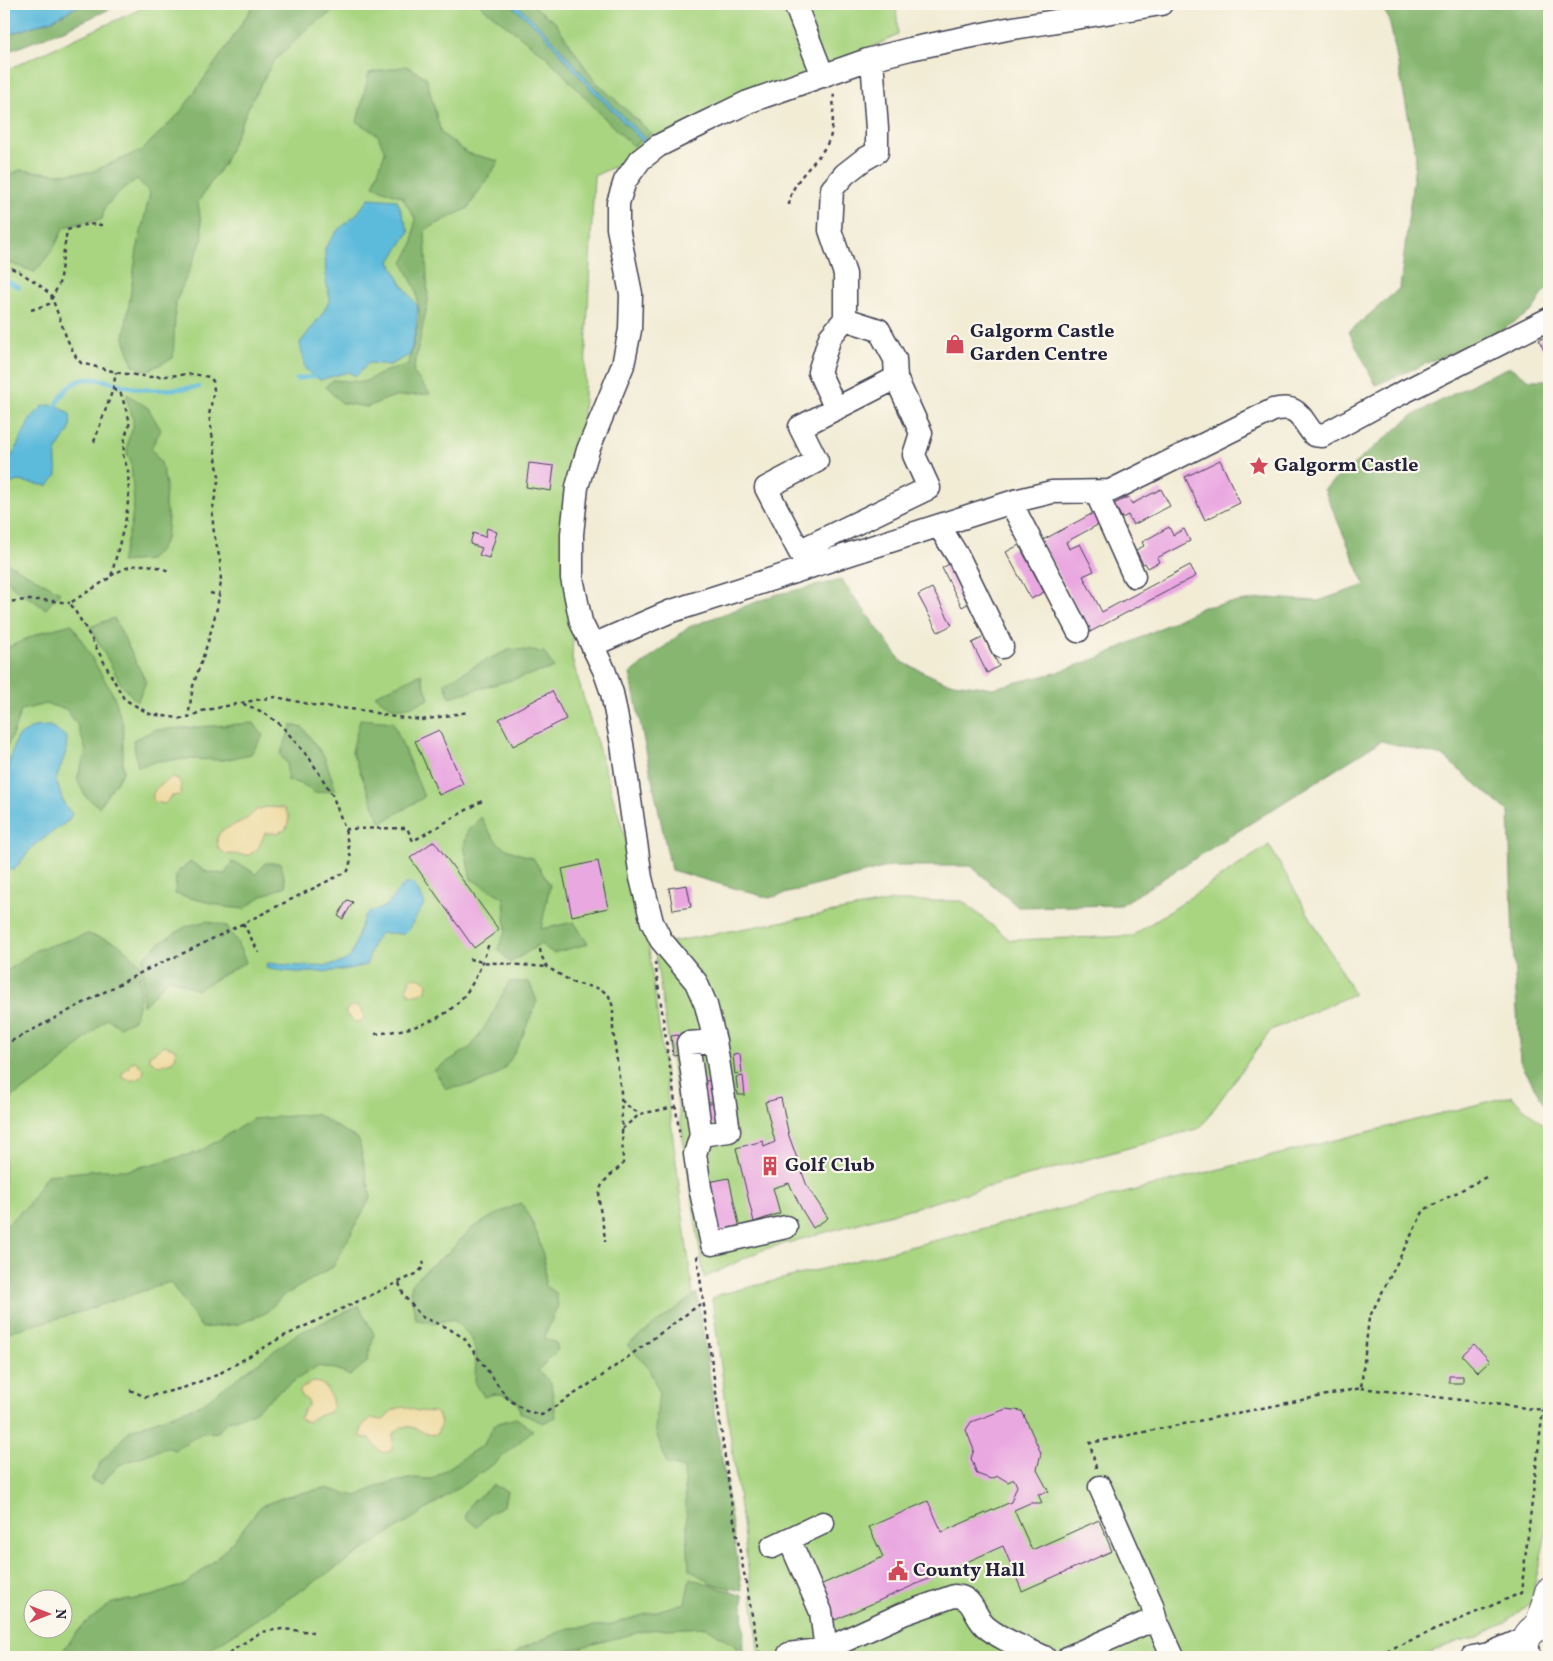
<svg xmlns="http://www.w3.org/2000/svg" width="1553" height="1661" viewBox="0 0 1553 1661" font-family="Vollkorn,serif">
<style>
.green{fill:#a9d581;stroke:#667c5e;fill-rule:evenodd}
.forest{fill:#86b66f;stroke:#546c55}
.sand{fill:#eeda9e;stroke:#887e6c}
.water{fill:#5cbadb;stroke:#3f6e8b}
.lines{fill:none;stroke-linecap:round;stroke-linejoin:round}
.stream{stroke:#5cbadb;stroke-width:4.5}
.building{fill:#eaa8e1}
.minor-casing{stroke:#414052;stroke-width:25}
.major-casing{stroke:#414052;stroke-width:30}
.path{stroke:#414052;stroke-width:2.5;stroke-dasharray:4 4;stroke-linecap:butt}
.minor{stroke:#fff;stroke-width:22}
.major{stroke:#fff;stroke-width:28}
.labels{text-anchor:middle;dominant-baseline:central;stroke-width:4.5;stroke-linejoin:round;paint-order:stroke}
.poi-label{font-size:20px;font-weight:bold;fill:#22223b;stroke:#fbf7ec;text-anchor:start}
</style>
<rect width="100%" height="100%" fill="#fbf7ec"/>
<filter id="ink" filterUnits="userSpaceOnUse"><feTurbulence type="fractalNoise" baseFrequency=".02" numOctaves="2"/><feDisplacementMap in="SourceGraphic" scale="10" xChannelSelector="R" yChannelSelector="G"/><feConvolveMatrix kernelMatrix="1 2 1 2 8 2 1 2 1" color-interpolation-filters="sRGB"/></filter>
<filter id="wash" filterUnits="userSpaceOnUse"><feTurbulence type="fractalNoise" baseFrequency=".0096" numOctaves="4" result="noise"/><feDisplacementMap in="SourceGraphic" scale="20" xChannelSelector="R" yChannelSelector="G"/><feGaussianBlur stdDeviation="1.12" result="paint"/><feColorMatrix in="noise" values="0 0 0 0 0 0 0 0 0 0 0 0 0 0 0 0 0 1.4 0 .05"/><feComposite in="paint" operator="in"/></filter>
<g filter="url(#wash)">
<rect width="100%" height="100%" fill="#f2ecd5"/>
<path class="green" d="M148,4H896L898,35L594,176L572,659L642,894L739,1657H4V71L145,7ZM32,1598H62V1628H32Z
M1269,845L1354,994L1271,1030L1200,1128L762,1250L704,1278L654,945L894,901H962L1010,940L1132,936Z
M1511,1096L1549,1130V1488L1547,1529L1531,1602L1505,1623L1478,1637L1454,1642L1419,1657H760L712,1299L718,1295Z"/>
<path class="forest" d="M82,4H121L66,29L4,53V36L52,20Z
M254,4H345L312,25L273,62L249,106L224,163L198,202L203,238L176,301L173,358L147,371L133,365L124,338L137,250L150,193L137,179L120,191L105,207L102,219L64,227L54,248L35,272L4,261V176L21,170L60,174L91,172L142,150L179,114L230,42Z
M483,4H531L555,22L593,79L652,134L633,146L612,126L547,57L481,6Z
M1380,4H1549V285L1532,311L1497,333L1376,385L1349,332L1400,288L1416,155L1389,19Z
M406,66L426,77L441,133L467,153L499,161L468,208L425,230L428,302L413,372L430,394L392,397L367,407L342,403L325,387L333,380L364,382L386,371L408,365L420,318L416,290L403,263L413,243L415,218L402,197L373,186L385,152L378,135L357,122L369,73Z
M1510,367L1530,380H1549V1113L1520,1061L1513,944L1509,812L1443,756L1381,741L1121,905L1018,907L971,866H891L769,898L671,870L630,674L689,627L778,594L842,580L902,662L945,682L993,688L1055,673L1101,657L1203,607L1268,598L1318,601L1365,585L1324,489L1412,416L1482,379Z
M127,394L148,408L161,430L151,448L161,463L166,485L165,506L168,517L166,539L158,552L149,560L121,562L131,525L134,503L131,461L127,454L128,440L133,428V418L127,400Z
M4,561L60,592L46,609L13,587L4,575Z
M114,618L146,682L137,702L121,684L90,627Z
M72,624L114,696L123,725V772L99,807L85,796L77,779L86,751L78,726L66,709L46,704L21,710L12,736L4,751V649L42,632Z
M511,649L544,652L554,668L450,697L444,683L484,661Z
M421,674L429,699C404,709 397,715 375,695Z
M360,719L393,722L424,797L381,823L352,752Z
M254,723L263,736L251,754L224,760L188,759L157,761L138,767L133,740L155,730Z
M292,725L303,728L324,756L336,790L315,793L304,785L287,780V763L280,755Z
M481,817C498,848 500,848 533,858L550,885L541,929L574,922L588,944L553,953L540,944L510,963L498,949L506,930L504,898L471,879L464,846L468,830Z
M191,862L207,872L225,874L232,862L243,866L256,874L265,863H281L286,886L260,897L244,909L226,907L175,894L176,873Z
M207,921L226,926L236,940L246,962L197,990L169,978L143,1006V958L162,941L187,926Z
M88,934L117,943L140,963V999L134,1020L119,1027L107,1018L51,1072L4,1102V973L36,950Z
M509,982H529L537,1001C530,1018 513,1064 498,1074C482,1084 465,1086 446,1089L434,1070L471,1047L489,1020Z
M316,1114L359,1140L371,1197L333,1267L281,1297L266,1313L239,1324L202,1328L170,1282L77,1313L4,1333V1227L27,1206L47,1175L99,1170H129L199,1152L253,1119Z
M520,1203C531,1212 542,1246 544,1261C546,1269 545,1278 545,1285L556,1293L558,1305L544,1338L556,1343L558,1350L538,1370L551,1383L556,1417L543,1423L520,1413L518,1402C506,1393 497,1392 484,1397L475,1382L476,1352L471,1337L453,1319L434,1323L416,1320L410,1292L413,1282L427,1269L448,1253L471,1229L491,1217Z
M697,1293L742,1591L712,1584L689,1569L684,1468L667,1464L655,1429L659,1392L648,1367L627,1345Z
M359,1306L374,1334L367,1362L350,1376L336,1369L317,1366L278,1392L254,1412L226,1422L218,1432L202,1433L174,1450L167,1447L119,1465L101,1484L91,1480L100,1463L130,1430L202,1404L297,1334Z
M516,1418L533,1430L495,1463L430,1507L198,1657H61L62,1651L84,1624L112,1603L152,1596L186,1584L215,1560L234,1540L261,1506L287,1496L325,1488L357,1496L380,1485L414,1478L432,1479L484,1444L495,1424Z
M493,1485L507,1491L504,1505L489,1514L477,1527L465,1517L471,1503Z
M690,1578L743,1596L744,1652L706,1627L648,1630L570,1650L560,1657H512L520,1649L569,1628L608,1625L685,1603Z"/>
<path class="sand" d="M172,777L178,779C182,784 182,789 180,795L172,796L165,804L154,802C148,789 164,784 172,777Z
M266,807L284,808L289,816L288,824L285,830L276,833H265L258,849L249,855L226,854L218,848L217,838L221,831L248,818L256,810Z
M412,978C419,977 422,977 427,983L426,991L419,995L409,994L406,988Z
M352,1006H357L362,1010L364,1018L360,1022H355L345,1013L348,1008Z
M165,1045L175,1049L176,1056L172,1062L159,1066L150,1060L149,1056Z
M135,1061L144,1070C143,1081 132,1082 123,1078L122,1073L128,1068L130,1063Z
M313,1382L320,1383L326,1387L332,1400L333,1406L330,1412L315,1417L308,1422L303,1421L300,1418L303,1410C307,1408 309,1406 308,1401L301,1396L299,1392L302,1388Z
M405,1407L418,1411L434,1412L439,1416L441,1423L437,1434C423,1438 419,1424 402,1427L393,1434L392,1450C380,1457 377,1448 371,1439L361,1437V1427L371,1418L381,1420L385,1419C390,1410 396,1408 405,1407Z"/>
<path class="water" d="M4,4H82L52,20L4,36Z
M510,4H516L545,31L591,84L648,142L646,145L588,86L542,32Z
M369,198L397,200L409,232L390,261L401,283L418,307L416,329L410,355L390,365L369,363L356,376L348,372L320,380L305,369L300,343L323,313L330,299L326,280L325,248L337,231L356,215Z
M50,405L60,407L70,414C73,438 63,433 57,451C54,458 57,468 57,475L48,486L18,481L4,486V460L12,456L31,418L43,406Z
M50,726L67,737L66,752L56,780L64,804L72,814L68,821L33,846L14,870L4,869V773C9,768 13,745 17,737L34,727Z
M409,883L414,884L425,903L408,930L404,934L382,933C369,943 372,952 366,965C340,973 292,975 266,968L267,963C288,965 336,972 351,956L364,917C370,909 378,911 386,906C395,898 397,886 409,883Z"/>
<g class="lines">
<path class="stream" d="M4,280L19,287
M297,379L314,376
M56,406C76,362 105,384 141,389C161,391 180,389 199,387"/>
</g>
<g id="blocks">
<path class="building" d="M1549,335V361L1539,340Z
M1220,460L1240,503L1205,520L1185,477Z
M529,463L554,466L551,491L526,487Z
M1161,489L1170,506L1133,525L1128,515L1122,518L1114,504L1128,497L1132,504Z
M1099,510L1105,521L1066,542L1069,549L1080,544L1094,571L1083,576L1102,612L1190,565L1196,576L1090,632L1041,541Z
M1169,527L1173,535L1184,529L1190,541L1157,558L1159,562L1148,568L1145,563L1143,564L1136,550L1144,546L1142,542Z
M487,528L497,532L489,558L479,555L482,548L470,544L473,533L485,537Z
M1019,545L1044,592L1031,599L1006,552Z
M956,560L976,599L962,607L942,568Z
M932,588L952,625L938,632L918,595Z
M984,637L999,666L987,673L972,643Z
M552,691L566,719L513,746L499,719Z
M439,730L463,784L439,795L415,741Z
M434,841L499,930L474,948L410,858Z
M598,861L608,908L572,916L562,869Z
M687,885L691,907L673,910L669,888Z
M347,900L353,902L343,919L338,916Z
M678,1035L680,1054L673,1055L671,1036Z
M740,1054L742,1073L735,1074L733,1055Z
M743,1076L745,1095H738L736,1077Z
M713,1080L716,1101L703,1103L700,1082Z
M781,1098L789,1136L807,1186L828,1218L813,1228L802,1210L789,1183L773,1188L780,1213L754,1222L736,1148L763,1141L764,1147L775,1142L765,1102Z
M717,1103L719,1124L706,1126L704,1105Z
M729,1178L741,1234L715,1233L703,1183Z
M1474,1344L1490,1361L1478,1372L1462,1355Z
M1449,1376H1463V1383H1449Z
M1006,1409L1022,1411L1041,1453L1037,1470L1049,1492L1038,1494L1042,1503H1030L1014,1510L1032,1550L1099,1520L1112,1551L1022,1591L1003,1546L835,1620L820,1585L883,1557L869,1527L928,1501L942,1532L1011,1502L1017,1486L1014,1479L1008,1482L998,1476L991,1479L977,1474L971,1458L974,1450L966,1430L971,1422Z"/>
</g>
</g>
<g filter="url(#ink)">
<use href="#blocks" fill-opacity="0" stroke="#414052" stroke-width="1"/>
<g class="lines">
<defs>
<path id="minor" d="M795,4L823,76
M836,409L819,372L830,337L845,319
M1096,492L1134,576
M1011,503L1078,631
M939,526L959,558L1002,647
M799,551L929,488L914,455L921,433L896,378
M810,567L799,551L766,488L817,461L800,427L896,378L895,359L879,330L845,319V274L830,230L832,189L845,174L863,160L877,152V129L872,59
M593,645L669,612L1015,501L1052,492L1110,491L1273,410C1300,404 1299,417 1314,435L1322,436L1386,401L1549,319
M701,1135L688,1043L715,1041
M786,1227L712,1244L700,1187L695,1154L701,1135L729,1131L715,1041L706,1005L696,982L661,940L652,922L641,878L622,744L612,693L604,670L581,622L572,578V534L577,487L588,450L623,365L630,330L631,294L618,228V203L625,181L640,160L658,146L696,127L748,102L867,60L910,49L1007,29L1161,4
M1100,1487L1152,1605L1157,1625
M789,1539L821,1612L827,1657
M772,1547L823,1523
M790,1657L789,1654L826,1649L903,1614L954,1596C974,1596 973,1615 985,1626C999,1639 1027,1649 1044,1657
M1069,1657L1143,1624C1150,1623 1155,1623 1160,1628L1173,1657
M1473,1657L1489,1654L1526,1638"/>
<path id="major" d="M1539,1627L1549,1592
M1527,1657C1520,1641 1531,1624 1549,1626"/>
</defs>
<use href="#minor" class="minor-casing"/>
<use href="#major" class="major-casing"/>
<path class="path" d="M789,205C791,178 819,163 829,140C834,131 833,102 834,90
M4,265L18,271L37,283L51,295L67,339L76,357L81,363L120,373L150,377L193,374L209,377L213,381L214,390L209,415L219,477L212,512L214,534L220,560L221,582L217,608L208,642L193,686L188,718
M31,310L49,304L59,284L67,230L88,224L102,225
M113,389L121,394L130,422L125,437L123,455L128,471L129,494L126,518L111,577L70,603L85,627L124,699L150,714L185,719L202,711L256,700L276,697L313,705L368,711L388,716L422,720L468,712
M94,442L113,389L116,372
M111,576C132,562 149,562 171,572
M210,593L221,596
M4,603C26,598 47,600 70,603
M345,829L407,828L413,841L482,801
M243,923L259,953
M540,949L541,955L547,967L574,983L601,989L609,996L613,1007V1030L621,1092L623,1164C616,1171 605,1178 601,1187C595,1198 605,1228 605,1242
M469,959L483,962L547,967
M655,962L680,1137
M375,1034C441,1026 469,1009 489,943
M4,1045L146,970L188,951L348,871L351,859L345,829L332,794L310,759L281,725L263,712L241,703
M621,1100L629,1107L640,1114
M622,1129L640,1114L675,1107
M697,1256L733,1515L760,1657
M399,1283L404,1296L422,1317L446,1327L464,1338L508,1399L526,1411L542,1415L602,1376L703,1302
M1361,1388L1543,1410
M130,1390L146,1397L183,1388L217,1375L282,1337L418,1273L424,1266L423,1260
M1096,1468L1090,1443L1361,1388L1369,1318L1424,1210L1486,1177
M222,1657L261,1632L282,1629L313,1632
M1372,1657L1521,1593L1543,1410L1549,1411"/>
<use href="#minor" class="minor"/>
<use href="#major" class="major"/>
</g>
</g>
<defs>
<symbol id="shop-bare" viewBox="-9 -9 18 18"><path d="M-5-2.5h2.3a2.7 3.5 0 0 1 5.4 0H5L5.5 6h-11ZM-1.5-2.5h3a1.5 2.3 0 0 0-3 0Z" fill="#d1495b" stroke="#fbf7ec" stroke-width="2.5" paint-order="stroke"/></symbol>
<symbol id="sight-bare" viewBox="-9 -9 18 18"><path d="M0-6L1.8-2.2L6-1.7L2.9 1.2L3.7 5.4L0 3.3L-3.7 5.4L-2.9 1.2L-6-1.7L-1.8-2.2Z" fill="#d1495b" stroke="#fbf7ec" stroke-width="2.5" paint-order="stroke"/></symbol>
<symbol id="building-bare" viewBox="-9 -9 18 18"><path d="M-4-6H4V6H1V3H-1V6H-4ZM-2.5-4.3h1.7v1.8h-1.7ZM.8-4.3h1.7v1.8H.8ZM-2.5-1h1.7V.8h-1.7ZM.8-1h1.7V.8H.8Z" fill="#d1495b" stroke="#fbf7ec" stroke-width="2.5" paint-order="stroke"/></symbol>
<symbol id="civic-bare" viewBox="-9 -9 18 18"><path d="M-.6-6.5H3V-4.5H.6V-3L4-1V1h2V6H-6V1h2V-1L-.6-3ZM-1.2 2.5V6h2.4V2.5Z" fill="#d1495b" stroke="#fbf7ec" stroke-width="2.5" paint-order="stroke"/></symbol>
</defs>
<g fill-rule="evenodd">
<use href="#shop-bare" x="941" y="330" width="28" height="28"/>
<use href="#sight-bare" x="1245" y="452" width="28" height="28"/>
<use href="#building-bare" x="756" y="1152" width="28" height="28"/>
<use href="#civic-bare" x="884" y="1557" width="28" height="28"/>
</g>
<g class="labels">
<g class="poi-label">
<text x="970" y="332">Galgorm Castle<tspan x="970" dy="23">Garden Centre</tspan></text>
<text x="1274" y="466">Galgorm Castle</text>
<text x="785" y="1166">Golf Club</text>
<text x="913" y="1571">County Hall</text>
</g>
</g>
<rect width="1553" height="1661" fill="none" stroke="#fbf7ec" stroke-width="20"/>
<g transform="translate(48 1614) rotate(90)"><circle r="24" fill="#fbf7ec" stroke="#a4a2a5"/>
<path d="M0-4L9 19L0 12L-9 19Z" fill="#d1495b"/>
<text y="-8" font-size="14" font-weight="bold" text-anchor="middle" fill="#22223b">N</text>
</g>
</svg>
